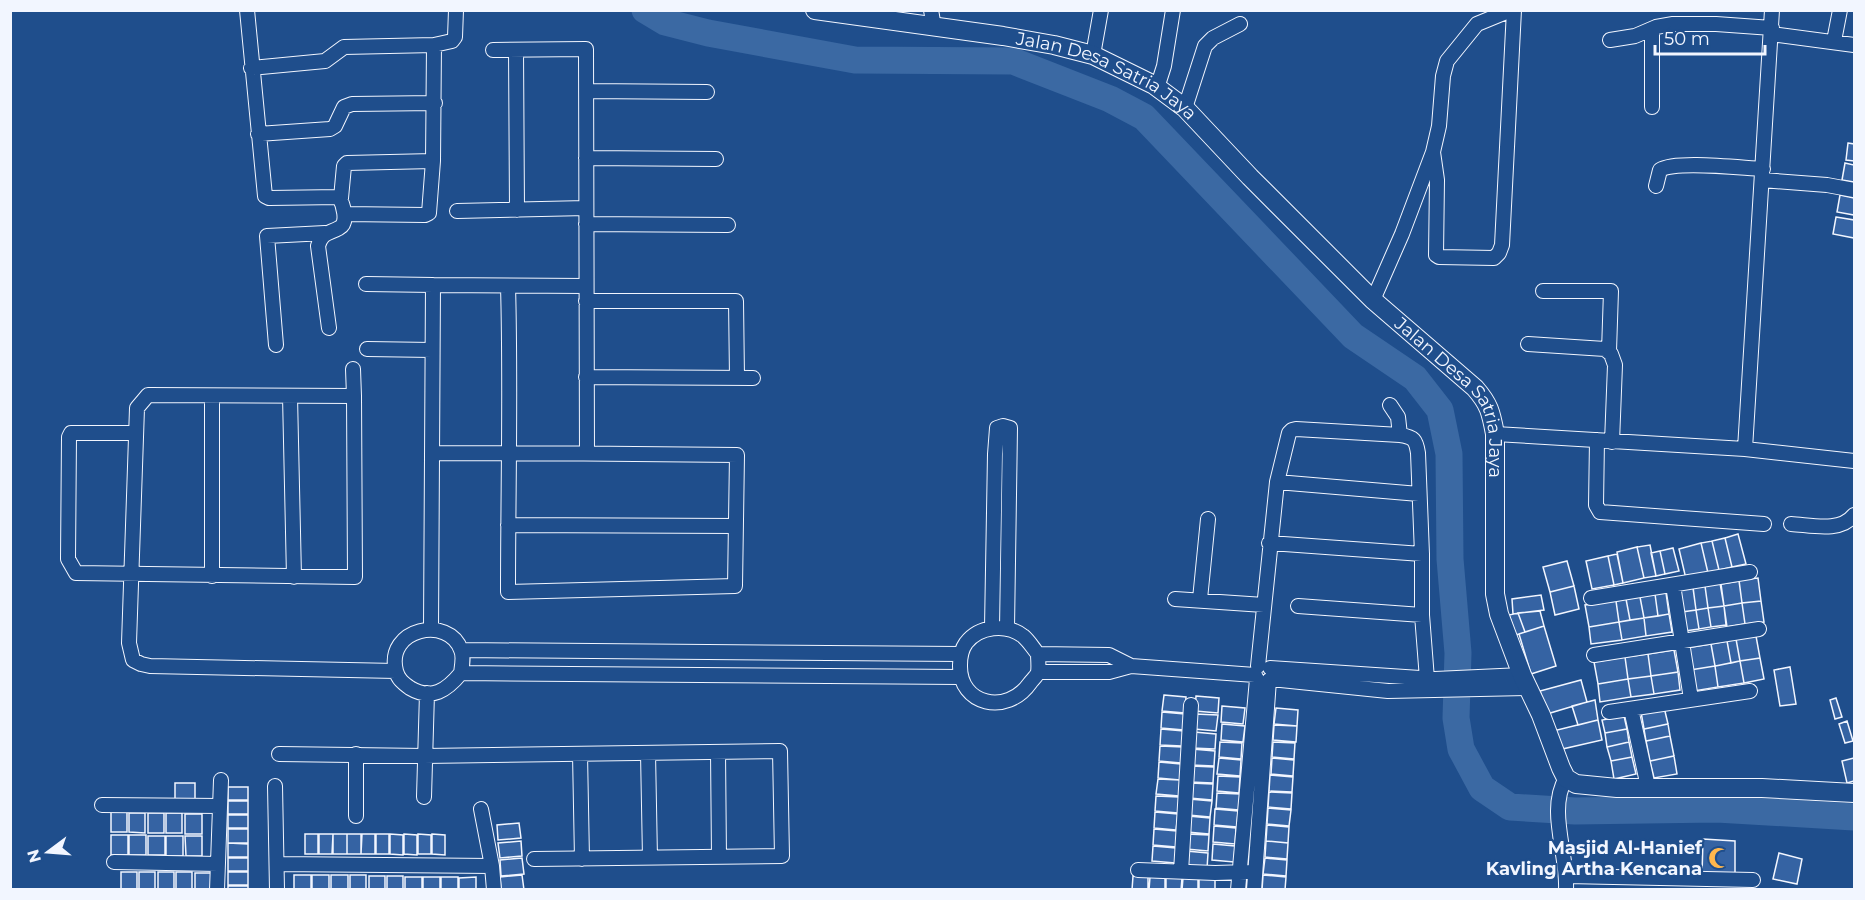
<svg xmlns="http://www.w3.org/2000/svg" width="1865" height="900" viewBox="0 0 1865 900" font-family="Montserrat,sans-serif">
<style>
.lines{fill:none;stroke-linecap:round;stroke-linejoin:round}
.river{stroke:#3b69a3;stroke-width:27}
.building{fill:#3563a3;stroke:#f2f6ff;stroke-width:1.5}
.street-casing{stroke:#f2f6ff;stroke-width:16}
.secondary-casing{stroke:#f2f6ff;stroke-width:20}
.street{stroke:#1f4e8c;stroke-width:14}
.secondary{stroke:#1f4e8c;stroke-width:18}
.labels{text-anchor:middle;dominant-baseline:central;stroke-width:4.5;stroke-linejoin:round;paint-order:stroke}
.street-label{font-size:18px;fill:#f2f6ff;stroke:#1f4e8c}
.poi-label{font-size:18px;font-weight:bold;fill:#f2f6ff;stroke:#1f4e8c;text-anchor:end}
</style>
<rect width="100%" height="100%" fill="#1f4e8c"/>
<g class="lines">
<path class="river" d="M645,10L665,22L708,33L855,60L1013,61L1110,99L1144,117L1353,336L1415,378L1440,410L1449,454L1450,559L1458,653L1456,718L1461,749L1482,788L1510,807L1575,811L1717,809L1854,817"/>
</g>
<path class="building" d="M1848,143L1854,144V161L1846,160Z
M1845,163L1854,165V182L1842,180Z
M1840,195L1854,198V215L1837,212Z
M1836,217L1854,220V238L1833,234Z
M1738,534L1746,564L1732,567L1725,538Z
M1725,538L1732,567L1719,570L1712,541Z
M1712,541L1719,570L1708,573L1701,543Z
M1701,543L1708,573L1686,579L1679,549Z
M1650,545L1656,576L1644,578L1637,547Z
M1637,547L1644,578L1623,583L1617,552Z
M1673,548L1679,571L1665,574L1660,551Z
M1660,551L1665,574L1656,576L1651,553Z
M1617,554L1623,583L1614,585L1608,556Z
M1608,556L1614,585L1592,589L1586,561Z
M1567,561L1574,586L1550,592L1543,567Z
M1758,578L1761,601L1742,603L1739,580Z
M1739,581L1742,603L1724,606L1721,584Z
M1720,583L1724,606L1708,608L1705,586Z
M1574,586L1579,609L1555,615L1550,592Z
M1705,586L1708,608L1696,610L1693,587Z
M1693,588L1696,610L1682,612L1679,590Z
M1666,593L1669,614L1658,616L1655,594Z
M1655,594L1658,616L1644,618L1640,597Z
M1541,595L1544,610L1513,614L1512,599Z
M1640,597L1644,618L1630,620L1626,599Z
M1626,599L1630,620L1619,622L1616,601Z
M1616,601L1619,622L1589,627L1585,605Z
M1761,601L1764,622L1745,624L1742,603Z
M1742,603L1745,624L1727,627L1724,606Z
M1724,606L1726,625L1711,627L1708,608Z
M1708,608L1711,627L1699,629L1696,610Z
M1696,610L1699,629L1685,631L1682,612Z
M1540,611L1544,626L1525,632L1518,613Z
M1518,613L1525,632L1516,635L1509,615Z
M1669,614L1672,632L1646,636L1644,618Z
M1644,618L1646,636L1622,640L1619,622Z
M1619,622L1622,640L1591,644L1589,627Z
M1544,626L1556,666L1531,674L1519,634Z
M1756,636L1760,658L1740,661L1736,639Z
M1736,639L1740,661L1731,663L1727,641Z
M1727,641L1731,663L1715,666L1711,644Z
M1711,644L1715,666L1690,670L1686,648Z
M1674,650L1678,672L1651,676L1648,654Z
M1648,654L1651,676L1628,679L1625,657Z
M1625,657L1628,679L1598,684L1594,662Z
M1760,658L1764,679L1744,683L1740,661Z
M1740,661L1744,683L1718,687L1715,666Z
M1715,666L1718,687L1694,691L1690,670Z
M1790,667L1796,704L1780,706L1774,670Z
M1678,672L1680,690L1654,694L1651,676Z
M1651,676L1654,694L1631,697L1628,679Z
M1628,679L1631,697L1600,702L1598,684Z
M1581,680L1587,702L1547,714L1540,691Z
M1164,695L1186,697L1185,713L1162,711Z
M1196,696L1219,698L1218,713L1195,711Z
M1836,698L1842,717L1835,719L1830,700Z
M1595,700L1598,720L1578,725L1572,706Z
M1222,706L1245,708L1243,724L1221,722Z
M1664,707L1668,724L1644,729L1641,712Z
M1276,708L1298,710L1297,726L1274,724Z
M1162,712L1185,714L1184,730L1161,728Z
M1195,714L1218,715L1216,731L1194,729Z
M1624,716L1627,729L1605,733L1602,720Z
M1598,720L1602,740L1558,750L1553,731Z
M1847,721L1853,741L1845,743L1839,724Z
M1222,724L1245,726L1243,742L1221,740Z
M1668,724L1670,736L1646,741L1644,729Z
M1274,725L1297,726L1296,742L1273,740Z
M1161,729L1184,731L1182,746L1160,745Z
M1627,729L1629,742L1607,747L1605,733Z
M1194,732L1216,734L1215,749L1192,748Z
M1670,736L1674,756L1650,761L1646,741Z
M1220,742L1242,743L1241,759L1219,757Z
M1273,742L1295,743L1294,759L1272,757Z
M1629,742L1632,757L1611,761L1607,747Z
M1160,746L1183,747L1181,763L1159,761Z
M1192,749L1215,751L1214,766L1191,765Z
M1674,756L1677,774L1654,778L1650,761Z
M1632,757L1636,774L1614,779L1611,761Z
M1219,758L1241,760L1240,776L1217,774Z
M1272,758L1294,760L1293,776L1271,774Z
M1854,758V781L1847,783L1842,761Z
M1159,762L1181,764L1180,780L1158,778Z
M1191,766L1214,767L1213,783L1190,782Z
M1270,775L1293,777L1292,792L1269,791Z
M1218,776L1240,777L1239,793L1217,791Z
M1158,779L1180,780L1179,796L1156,794Z
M175,783H195V799H175Z
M1190,783L1213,784L1212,800L1189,798Z
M228,787H248V800H228Z
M1269,792L1292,793L1291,809L1268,807Z
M1217,793L1240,794L1239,810L1216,808Z
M1156,796L1179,797L1178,813L1155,811Z
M1189,799L1212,801L1210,817L1188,815Z
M228,801H248V814H228Z
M1268,808L1291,810L1289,826L1267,824Z
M1215,809L1238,811L1237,827L1214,825Z
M111,812H127V832H111Z
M1155,812L1178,814L1176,830L1154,828Z
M129,813H145V833L129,832Z
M148,813H164V833H148Z
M166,813H182V833H166Z
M185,814H202V834H185Z
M228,815H248V828H228Z
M1188,816L1210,818L1209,834L1187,832Z
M519,823L521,838L498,840L497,825Z
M1267,825L1289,827L1288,843L1266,841Z
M1214,826L1236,828L1235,844L1213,842Z
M228,829H248V843H228Z
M1154,829L1177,831L1176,847L1153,845Z
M305,834H318V854H305Z
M319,834H333L332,854H319Z
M333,834H347V854H333Z
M347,834H361V854H347Z
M362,834H375V854H361Z
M376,834H389V854H376Z
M390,834L403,835V855L390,854Z
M404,834L417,835V855L404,854Z
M418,834L431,835V854H418Z
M432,834L445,835V855L432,854Z
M1187,834L1209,835L1208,851L1186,849Z
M111,835H128V855H111Z
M129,835H146V855H129Z
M148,836H165V855H148Z
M166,836H183V856H166Z
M185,836H202V856H186Z
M1703,839L1735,841V876L1702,875Z
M521,841L522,856L500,858L498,843Z
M1266,841L1288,843L1287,859L1265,857Z
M228,843L248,844V857H228Z
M1213,844L1235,846L1234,862L1212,860Z
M1153,846L1176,848L1175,863L1152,861Z
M1186,851L1208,853L1207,869L1185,867Z
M1779,853L1802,859L1797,884L1773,879Z
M228,858H248V871H228Z
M522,858L524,874L501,876L500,860Z
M1265,858L1287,860L1286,876L1263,874Z
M121,872H137V890H121Z
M139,872H155V890H139Z
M158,872H174V890H158Z
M176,872H192V890H176Z
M228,872H248V885H228Z
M195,873H212V890H195Z
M294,875H311V890H294Z
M312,875H329V890H312Z
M331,875H348V890H331Z
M350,875H366V890H350Z
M522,875L524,890H501L500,877Z
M1263,875L1286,877L1285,890H1262Z
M369,876H385V890H369Z
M387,876H403V890H387Z
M1133,876L1148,877V890H1132Z
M405,877H422V890H405Z
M423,877H440V890H423Z
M441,877H458V890H441Z
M476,877V890H459V878Z
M1150,877L1165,878V890H1149Z
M1166,878H1182L1181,890H1166Z
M1183,878L1198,879V890H1182Z
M1199,879H1215V890H1199Z
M228,886H248V890H228Z"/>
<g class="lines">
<defs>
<path id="street" d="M247,10L265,196L269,198L339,197C343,204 349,223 339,228C328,234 322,232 318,246L329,328
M931,10L934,27
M1652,29V107
M1771,34L1854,45
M1610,40L1635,36L1656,27L1673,24H1716L1772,28
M1834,41L1840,10
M493,50L586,49L587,453
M516,50L517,210
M1093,55L1101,10
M251,68L325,61L344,47L434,45L452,41L455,37L456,10
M1157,88L1164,66L1173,10
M586,91L707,92
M1185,108L1205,46L1213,38L1240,24
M258,134L330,129L335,126L344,107L352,104L435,103
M1433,152L1437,180L1436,255L1439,257L1494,258L1499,253L1502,245L1514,10
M586,158L716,159
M1762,180L1827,185L1854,190
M1656,186L1660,170C1676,160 1741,168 1763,169
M341,198L344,166L347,163L433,161
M457,211L586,208
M345,214L425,215L429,213L433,161L434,45
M586,224L728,225
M366,284L433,285L431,628
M433,285L586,286
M1543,291H1611L1609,351
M1373,300L1402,234L1433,152L1439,126L1443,76L1447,61L1477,24L1511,10
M586,301H736L737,378
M1528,344L1605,349L1611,354L1615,365L1612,442
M276,345L267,236L325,233
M367,349L432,350
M353,369L354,396
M586,377L753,378
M212,396V576
M290,396L294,577
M1390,405L1398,417L1400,435
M136,433H71L69,437L68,559L76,573L355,577L354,396L148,395L137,408L129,643L133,660L141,664L150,666L396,671
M1495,434L1745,449L1854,461
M1597,440L1596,505L1600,512L1764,524
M1745,449L1772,10
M432,453C534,453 635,454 737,455L735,586L508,592C508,489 511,388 508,286
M1277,482L1419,494
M1791,524C1811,525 1840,533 1854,515
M508,525L736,526
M1269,543L1422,554
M1673,585L1691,699
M1591,598L1750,572
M1175,599L1264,605
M1200,599L1208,519
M1298,606L1422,615
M992,627L995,454L997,428L1003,426L1010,428L1007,628
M462,650L960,654
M1038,654C1038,659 1039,667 1038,672C1037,676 1032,680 1030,683C1007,716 959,705 960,665C960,657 961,650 966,643C979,626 1006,623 1023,636C1029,641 1033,648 1038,654L1109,655L1131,666
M1594,655L1759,629
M1258,666L1277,482L1289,433L1292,430L1296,429L1400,435C1414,437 1416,440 1418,453L1422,554V615L1427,679L1424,690
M1270,668L1435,679L1522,675
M1038,672H1109L1131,666L1255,675
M461,673C462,666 464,656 461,650C449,615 385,628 396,671C398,679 403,683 410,688C432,701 447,690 461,673L960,677
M1271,679L1388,691L1529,688
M1631,709L1648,787
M1609,712L1750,691
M718,752L719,857
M648,753L650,858
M279,754L425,756L780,751L782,856L534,859
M580,754L582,859
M275,786L277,890
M424,797L427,693
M102,805L220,806
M481,809L492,866L494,890
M356,816V754
M114,862L218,864
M277,864L492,866
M1138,870L1215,873L1247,872
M1181,872L1191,705
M1567,876L1753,880
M217,890L221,780
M1238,890L1257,679
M1254,890L1269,680
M1566,890C1568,854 1547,810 1566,778"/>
<g id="secondary">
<path id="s1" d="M815,10L1003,36L1054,45L1093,55L1154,85L1185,108L1250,177L1373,300L1475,388C1489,404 1491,412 1495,434V594L1499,614L1522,675L1541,715L1561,768L1566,778L1576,784L1617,788H1762L1854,793"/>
</g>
</defs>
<use href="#street" class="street-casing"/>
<use href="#secondary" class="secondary-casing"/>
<use href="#street" class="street"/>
<use href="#secondary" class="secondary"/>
</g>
<defs>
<symbol id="mosque-bare" viewBox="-9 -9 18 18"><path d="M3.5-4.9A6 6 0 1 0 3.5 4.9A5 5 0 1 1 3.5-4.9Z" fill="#ffb74d" stroke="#1f4e8c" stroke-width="2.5" paint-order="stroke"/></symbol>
</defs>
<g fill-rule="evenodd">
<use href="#mosque-bare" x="1704" y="843" width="30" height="30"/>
</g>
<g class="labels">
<g class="street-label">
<text stroke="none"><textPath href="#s1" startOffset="302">Jalan Desa Satria Jaya</textPath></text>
<text stroke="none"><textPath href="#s1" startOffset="788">Jalan Desa Satria Jaya</textPath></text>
</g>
<g class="poi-label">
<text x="1702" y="848">Masjid Al-Hanief<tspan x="1702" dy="21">Kavling Artha Kencana</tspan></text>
</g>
</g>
<rect width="1865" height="900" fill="none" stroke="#f2f6ff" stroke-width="24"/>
<g transform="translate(48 852) rotate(254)" stroke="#1f4e8c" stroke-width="4.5" paint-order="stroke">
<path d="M0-4.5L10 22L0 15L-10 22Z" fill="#f2f6ff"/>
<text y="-9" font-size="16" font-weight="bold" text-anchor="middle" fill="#f2f6ff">N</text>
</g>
<path d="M1655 45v9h110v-9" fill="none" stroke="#f2f6ff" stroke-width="3"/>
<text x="1664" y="45" font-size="18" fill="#f2f6ff" stroke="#1f4e8c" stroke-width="4.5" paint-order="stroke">50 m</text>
</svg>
